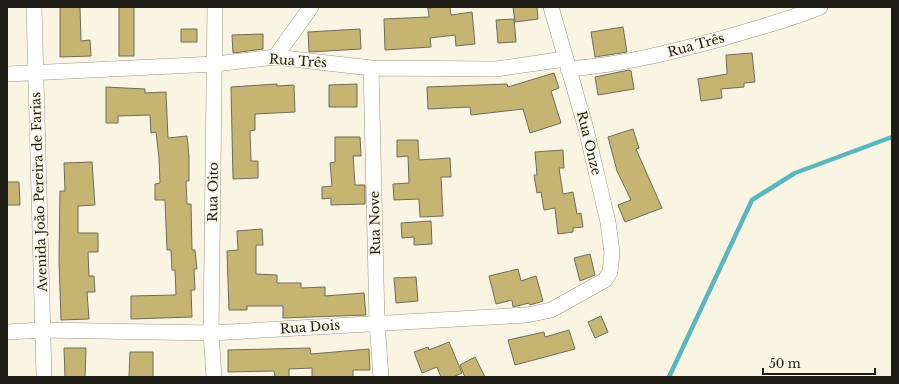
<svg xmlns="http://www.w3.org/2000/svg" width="899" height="384" viewBox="0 0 899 384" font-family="'Libre Baskerville',serif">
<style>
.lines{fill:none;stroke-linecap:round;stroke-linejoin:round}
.stream{stroke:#5ab6c0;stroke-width:4.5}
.building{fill:#c6b572;stroke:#6f6b5b}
.street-casing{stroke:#9a9685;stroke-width:16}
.street{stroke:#fff;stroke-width:15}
.labels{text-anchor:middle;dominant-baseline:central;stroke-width:3;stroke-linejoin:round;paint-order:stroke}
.street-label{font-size:13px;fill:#1e1d16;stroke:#f9f5e2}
</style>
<rect width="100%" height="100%" fill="#f9f5e2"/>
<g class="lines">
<path class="stream" d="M669,377L752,200L795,173L892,137"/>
</g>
<path class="building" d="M60,7H80L81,41L90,40L91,56L60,57Z
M119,7H134V56H119Z
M438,7H450L451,15L472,12L475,44L456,46L455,35L430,38L431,47L385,50L384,19L429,17L428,8Z
M513,7H537L538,19L515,22Z
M514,19L516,42L498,43L496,20Z
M623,27L627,52L595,57L591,32Z
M181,29H197V42H181Z
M360,29L361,49L309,52L308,32Z
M263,34V49L233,53L232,35Z
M752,53L755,82L744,83V87L721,89L722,98L701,101L698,79L727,74L726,55Z
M629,70L631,71L634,89L598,95L595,77Z
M554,73L559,88L551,91L561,123L530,133L523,109L471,115L470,107L428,109L427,87L507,84L508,87Z
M277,84V86L294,85L295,112L255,114V130L250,131L251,161H258V178L233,179L231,87Z
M357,84V107H329V85Z
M106,87L145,89V93L166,92L168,138L187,136L189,156V181H186L187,204H191L192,250H195L197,269H194L195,290H191L192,317L131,319V296L176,295L175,270H172L171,250H167L165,200H155V184L160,183L159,158L156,132L151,133L150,115L118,116V123H106Z
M633,129L639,148L636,149L662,208L625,222L618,205L631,200L617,171L608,137Z
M335,137H360L361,156H353L355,185H365V204L331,205V198L322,199V187L332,186L330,163L335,162Z
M397,140H418L419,160L450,158L451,177H441L443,216L420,217L419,199L394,200L393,184L409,183L408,156L397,157Z
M563,150L564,168H559L563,194L573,192L577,214L581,213L583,227L573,228V232L558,234L555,208L544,210L541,192L537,193L534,175H537L535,152Z
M92,162L95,205L78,206V233H98V252H88L89,276H94L95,292H87L89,319L61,320L59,260L60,191H65L64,163Z
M7,182H19L20,205H7Z
M431,221L432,244L414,245V237L402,238L401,223Z
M262,229L263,245H256V274L277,275V283H301V288L325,287V296L364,293L366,315L283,318V306H247V310H229L227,251L238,250L237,231Z
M590,254L595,275L580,281L574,258Z
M518,269L521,281L536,276L543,301L530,305L529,303L513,307L512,300L496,304L489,276Z
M416,277L418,301L396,303L394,278Z
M601,316L608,332L595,338L588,322Z
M569,330L575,349L515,365L508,340L544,332L545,337Z
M449,342L462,373L453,377H441L437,367L422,373L414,352L428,347L429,350Z
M64,348H86L85,377H65Z
M310,348L311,354L369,349L370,370H353V377H312V368L289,369V377H275L274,371L228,372V350Z
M130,352H153V377H129Z
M475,357L485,377H465L460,365Z"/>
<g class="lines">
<defs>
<path id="street" d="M34,7L44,377
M275,57L311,7
M371,68L377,322L381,377
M568,69C621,65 672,52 724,38C756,28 789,20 820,7
M7,74L215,64L275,57L371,68L496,69L565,59
M7,332L43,330L211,333L527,315L551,310L605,280L610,272L612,253L608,222L586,129L551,7
M214,377L211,333L215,7"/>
</defs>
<use href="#street" class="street-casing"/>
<use href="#street" class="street"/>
</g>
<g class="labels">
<g class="street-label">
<text transform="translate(696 45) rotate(-15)">Rua Três</text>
<text transform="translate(298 61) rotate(4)">Rua Três</text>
<text transform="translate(589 143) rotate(76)">Rua Onze</text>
<text transform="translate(39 192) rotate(-92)">Avenida João Pereira de Farias</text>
<text transform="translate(213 192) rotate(-89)">Rua Oito</text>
<text transform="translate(375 223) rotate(-91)">Rua Nove</text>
<text transform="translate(310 327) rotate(-4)">Rua Dois</text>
</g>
</g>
<rect width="899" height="384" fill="none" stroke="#1e1d16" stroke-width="16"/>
<path d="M763 368v6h112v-6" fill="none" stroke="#1e1d16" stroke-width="2"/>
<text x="769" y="368" font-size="12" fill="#1e1d16" stroke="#f9f5e2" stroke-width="3" paint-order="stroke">50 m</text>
</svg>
